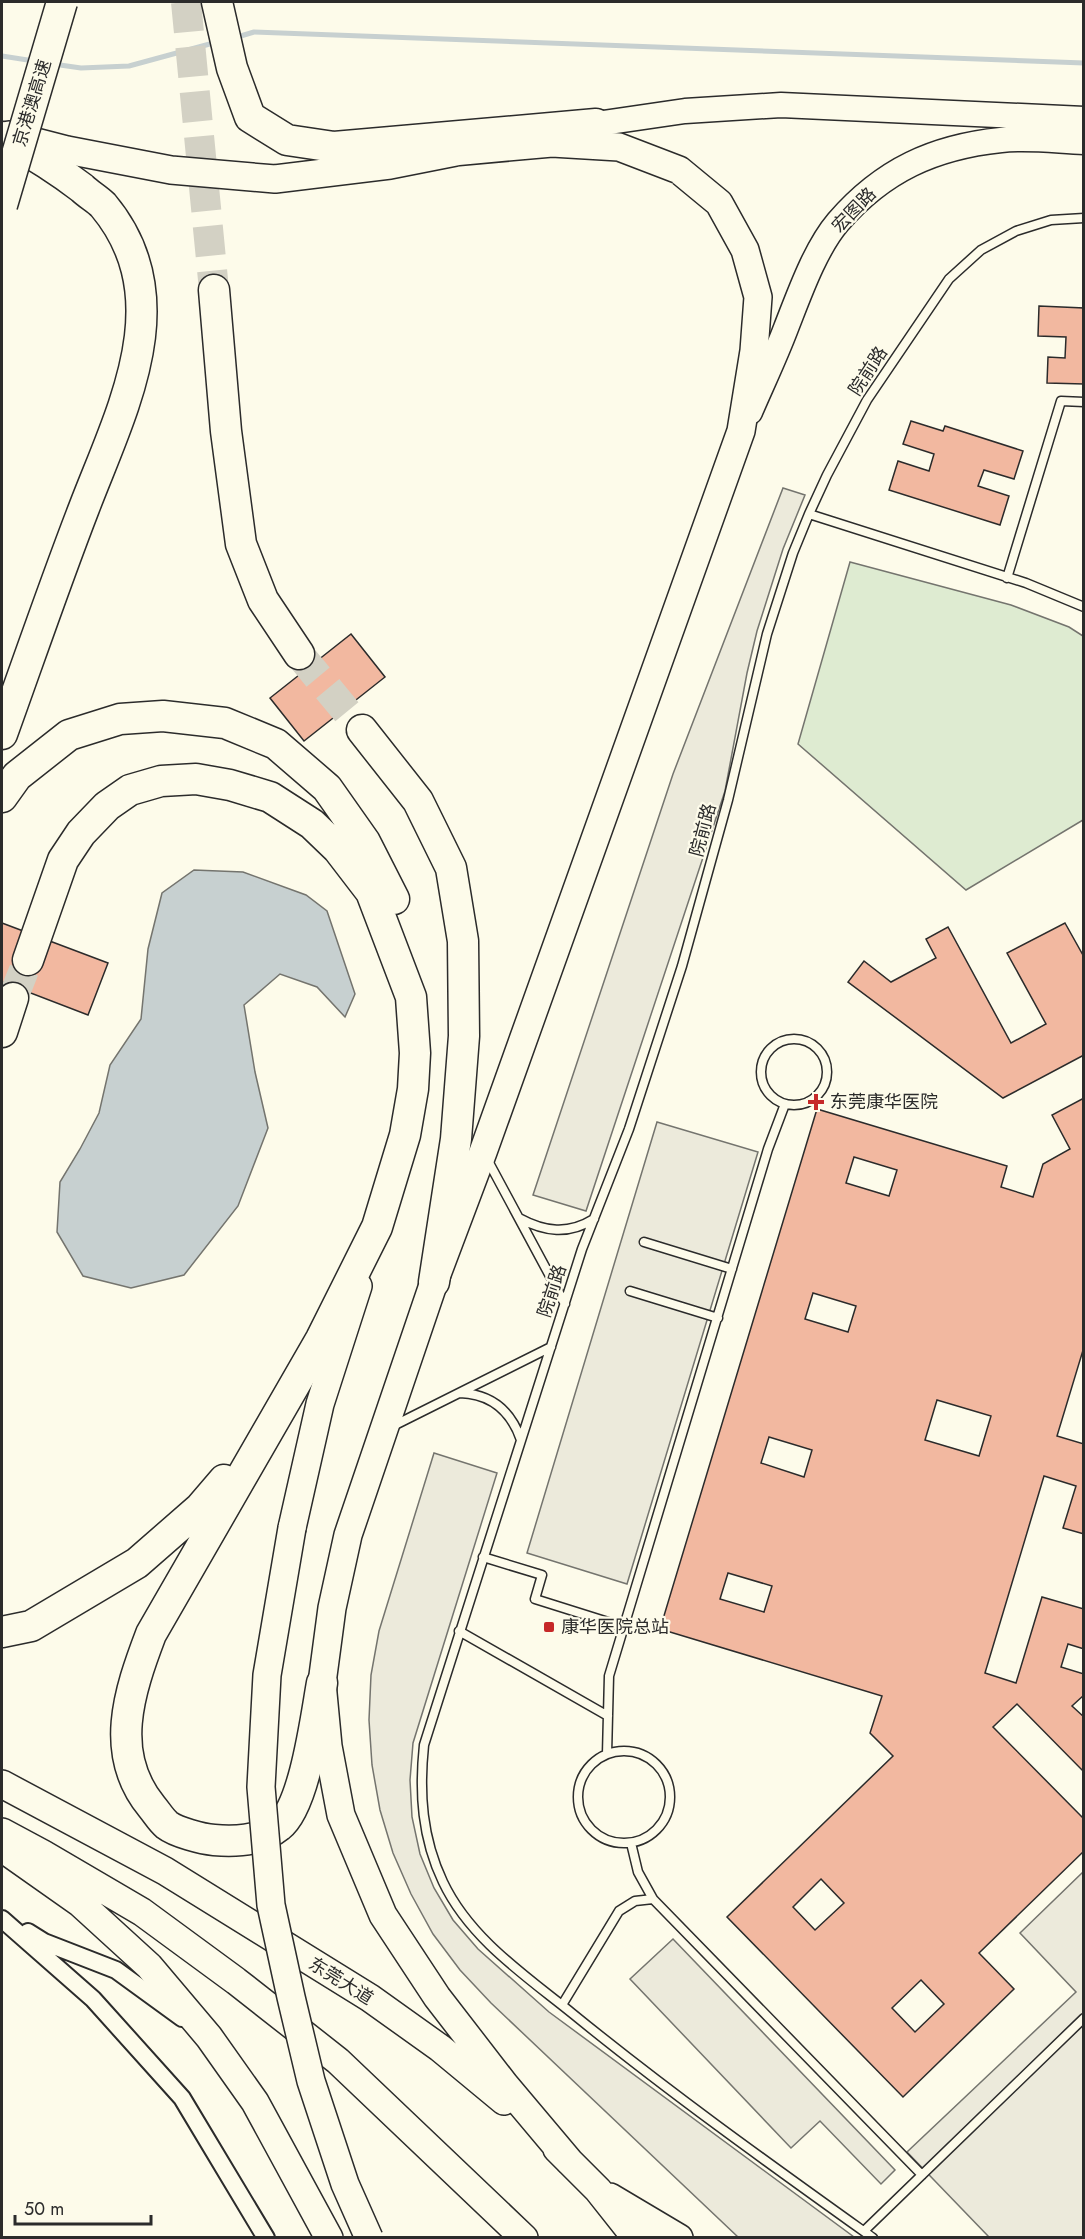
<svg xmlns="http://www.w3.org/2000/svg" width="1085" height="2239" viewBox="0 0 1085 2239" font-family="Jost,'Noto Sans SC',sans-serif">
<style>
.green{fill:#deebd1;stroke:#74746e;stroke-width:1.5}
.parking{fill:#eceadb;stroke:#74746e;stroke-width:1.5}
.water{fill:#c7d0d0;stroke:#74746e;stroke-width:1.5}
.lines{fill:none;stroke-linecap:round;stroke-linejoin:round}
.stream{stroke:#c7d0d0;stroke-width:5}
.building{fill:#f2b8a0;stroke:#2b2b2b;stroke-width:1.5;fill-rule:evenodd}
.motorway-tunnel{stroke:#d3d1c4;stroke-width:30;stroke-dasharray:30 15;stroke-linecap:butt}
.service-casing{stroke:#2b2b2b;stroke-width:11}
.minor-casing{stroke:#2b2b2b;stroke-width:20}
.secondary-casing{stroke:#2b2b2b;stroke-width:27}
.trunk-casing{stroke:#2b2b2b;stroke-width:30}
.motorway-casing{stroke:#2b2b2b;stroke-width:33}
.service{stroke:#fdfbea;stroke-width:8}
.minor{stroke:#fdfbea;stroke-width:16}
.secondary{stroke:#fdfbea;stroke-width:24}
.trunk{stroke:#fdfbea;stroke-width:27}
.motorway{stroke:#fdfbea;stroke-width:30}
.trunk-bridge-casing{stroke:#2b2b2b;stroke-width:30;stroke-linecap:butt}
.motorway-bridge-casing{stroke:#2b2b2b;stroke-width:33;stroke-linecap:butt}
.trunk-bridge{stroke:#fdfbea;stroke-width:27}
.motorway-bridge{stroke:#fdfbea;stroke-width:30}
.poi-dot{fill:#c62828;stroke:#fdfbea;stroke-width:2}
.labels{text-anchor:middle;dominant-baseline:central;stroke-width:4.5;stroke-linejoin:round;paint-order:stroke}
.street-label{font-size:18px;fill:#2b2b2b;stroke:#fdfbea}
.poi-label{font-size:18px;fill:#2b2b2b;stroke:#fdfbea;text-anchor:start}
</style>
<rect width="100%" height="100%" fill="#fdfbea"/>
<path class="green" d="M850,562L1011,605L1069,627L1083,636V820L966,890L798,744Z"/>
<path class="parking" d="M783,488L805,495L783,549L757,631L747,673L725,791L586,1211L533,1195L673,774Z
M657,1122L758,1152L627,1584L527,1553Z
M434,1453L497,1473L413,1743L410,1780L412,1817L420,1854L434,1888L453,1920L478,1949L549,2012L854,2237H738L491,2003L460,1970L433,1934L411,1894L393,1853L380,1810L372,1765L369,1720L371,1675L379,1631Z
M1083,1872V2237H989L907,2152L1076,1992L1020,1933Z
M673,1939L895,2170L881,2184L820,2121L791,2148L630,1979Z"/>
<path class="water" d="M194,870L243,872L306,895L327,911L355,994L345,1017L317,987L280,974L244,1005L255,1072L268,1128L238,1206L184,1275L131,1288L83,1276L57,1232L60,1182L80,1149L99,1113L110,1065L141,1019L148,949L162,893Z"/>
<g class="lines">
<path class="stream" d="M234,38L254,32L1084,63
M2,56L34,61
M53,64L81,68L129,66L217,42"/>
</g>
<path class="building" d="M1039,306L1084,308V384L1047,383L1048,357L1065,358L1066,337L1038,336Z
M911,421L943,431L945,426L1023,451L1014,479L984,470L978,486L1009,496L1000,525L889,490L898,461L929,471L934,454L903,444Z
M351,634L385,677L304,741L270,698Z
M2,923L108,963L88,1015L2,982Z
M1065,923L1084,957V1055L1003,1098L848,982L864,961L891,982L936,958L926,939L948,927L1011,1043L1046,1024L1007,953Z
M1084,1098V1347L1057,1436L1084,1444V1534L1063,1528L1076,1486L1044,1476L985,1673L1016,1683L1042,1597L1084,1609V1649L1068,1644L1061,1667L1084,1674V1695L1072,1706L1084,1717V1772L1017,1704L993,1727L1084,1819V1851L979,1953L1014,1989L903,2097L727,1917L893,1756L870,1733L882,1696L660,1629L817,1109L1007,1166L1001,1187L1033,1197L1043,1164L1070,1149L1052,1115ZM854,1157L897,1170L889,1196L846,1183ZM813,1293L856,1306L848,1332L805,1319ZM937,1400L991,1416L979,1456L925,1440ZM769,1437L812,1450L804,1477L761,1463ZM728,1573L772,1586L764,1612L720,1599ZM821,1879L844,1903L815,1930L793,1907ZM921,1980L944,2004L915,2032L892,2008Z"/>
<g class="lines">
<path class="motorway-tunnel" d="M186,2L214,290
M299,654L362,730
M13,998L28,960"/>
<defs>
<path id="service" d="M809,514L1026,583L1084,607
M1007,578L1061,401L1084,402
M761 1072a33 33 0 1 1 66 0a33 33 0 1 1-66 0Z
M487,1159L565,1304
M519,1218C545,1232 568,1235 594,1219
M644,1242L732,1269
M630,1291L718,1318
M460,1393C491,1394 511,1411 521,1440
M393,1426L551,1347
M483,1557L542,1575L535,1599L624,1627
M459,1631L608,1716
M578 1797a46 46 0 1 1 92 0a46 46 0 1 1-92 0Z
M607,1754L609,1676L768,1149L785,1104
M631,1843L638,1872L653,1899L922,2175
M562,2005L619,1911L635,1901L653,1899
M864,2231L1084,2018
M873,2238C771,2165 670,2093 573,2014C526,1976 470,1939 443,1882C422,1838 419,1793 424,1745L582,1249L629,1129L682,966L728,800L767,634L793,553L809,514L827,475L867,400L949,279L981,250L1016,231L1051,220L1084,218"/>
<path id="minor" d="M2,1919L93,1999L182,2098L266,2238
M28,1932L44,1942L116,1970L182,2018"/>
<path id="secondary" d="M596,124L685,111L781,105L1084,119
M750,412C762,384 775,357 786,328C799,295 815,249 838,222C883,170 934,147 1001,140C1028,137 1057,141 1084,142"/>
<path id="trunk" d="M9,135L67,150L171,170L275,179L390,165L471,149
M453,152L552,143L619,147L679,170L719,203L745,250L758,297L754,351L741,431L483,1152L434,1282L348,1535L332,1608L322,1683L328,1746L341,1815L383,1915L437,1997L505,2085L569,2161
M292,1528L320,1404L358,1286
M2,1784L165,1871L370,1998L440,2048L504,2101
M2,1832L43,1854L142,1912L236,1981L338,2061L524,2238
M2,1848L80,1903L149,1966L209,2037L255,2102L329,2238
M557,2149L598,2190L636,2238
M610,2197L679,2238"/>
<path id="motorway" d="M217,2L232,68L250,117L287,140L334,147L596,124
M2,137C30,152 56,168 82,188C88,194 97,199 103,205C182,299 121,411 84,508C55,583 29,659 2,734
M214,290L226,431L241,544L263,600L299,654
M362,730L418,801L451,868L463,941L464,1036L456,1139L434,1282
M2,797L17,776L69,735L120,719L163,716L225,723L276,744L327,788L365,842L394,899
M28,960L63,860L81,833L107,806L130,790L161,781L196,779L230,785L270,797L312,824L338,849L371,892L411,997L415,1053L413,1089L405,1135L377,1227L321,1339L151,1634C129,1692 108,1754 152,1807C157,1813 161,1820 167,1825C176,1832 202,1839 214,1840C236,1842 262,1840 279,1826C305,1806 316,1716 322,1683
M2,1032L13,998
M2,1632L31,1626L137,1563L200,1508L224,1480"/>
</defs>
<use href="#service" class="service-casing"/>
<use href="#minor" class="minor-casing"/>
<use href="#secondary" class="secondary-casing"/>
<use href="#trunk" class="trunk-casing"/>
<use href="#motorway" class="motorway-casing"/>
<use href="#service" class="service"/>
<use href="#minor" class="minor"/>
<use href="#secondary" class="secondary"/>
<use href="#trunk" class="trunk"/>
<use href="#motorway" class="motorway"/>
<defs>
<path id="trunk-bridge" d="M292,1528L267,1675L261,1787L271,1905L291,1997L311,2081L345,2184L369,2238"/>
<path id="motorway-bridge" d="M2,205L62,2"/>
</defs>
<use href="#trunk-bridge" class="trunk-bridge-casing"/>
<use href="#motorway-bridge" class="motorway-bridge-casing"/>
<use href="#trunk-bridge" class="trunk-bridge"/>
<use href="#motorway-bridge" class="motorway-bridge"/>
</g>
<g class="poi-dot">
<path d="M813 1093h6v6h6v6h-6v6h-6v-6h-6v-6h6z"/>
<rect x="543" y="1621" width="12" height="12" rx="3"/>
</g>
<g class="labels">
<g class="street-label">
<text transform="translate(32 103) rotate(-73)">京港澳高速</text>
<text transform="translate(854 210) rotate(-46)">宏图路</text>
<text transform="translate(868 371) rotate(-57)">院前路</text>
<text transform="translate(703 830) rotate(-75)">院前路</text>
<text transform="translate(552 1291) rotate(-72)">院前路</text>
<text transform="translate(341 1981) rotate(32)">东莞大道</text>
</g>
<g class="poi-label">
<text x="830" y="1102">东莞康华医院</text>
<text x="561" y="1627">康华医院总站</text>
</g>
</g>
<rect width="1085" height="2239" fill="none" stroke="#2b2b2b" stroke-width="6"/>
<path d="M15 2215v9h136v-9" fill="none" stroke="#2b2b2b" stroke-width="3"/>
<text x="24" y="2215" font-size="18" fill="#2b2b2b" stroke="#fdfbea" stroke-width="4.5" paint-order="stroke">50 m</text>
</svg>
